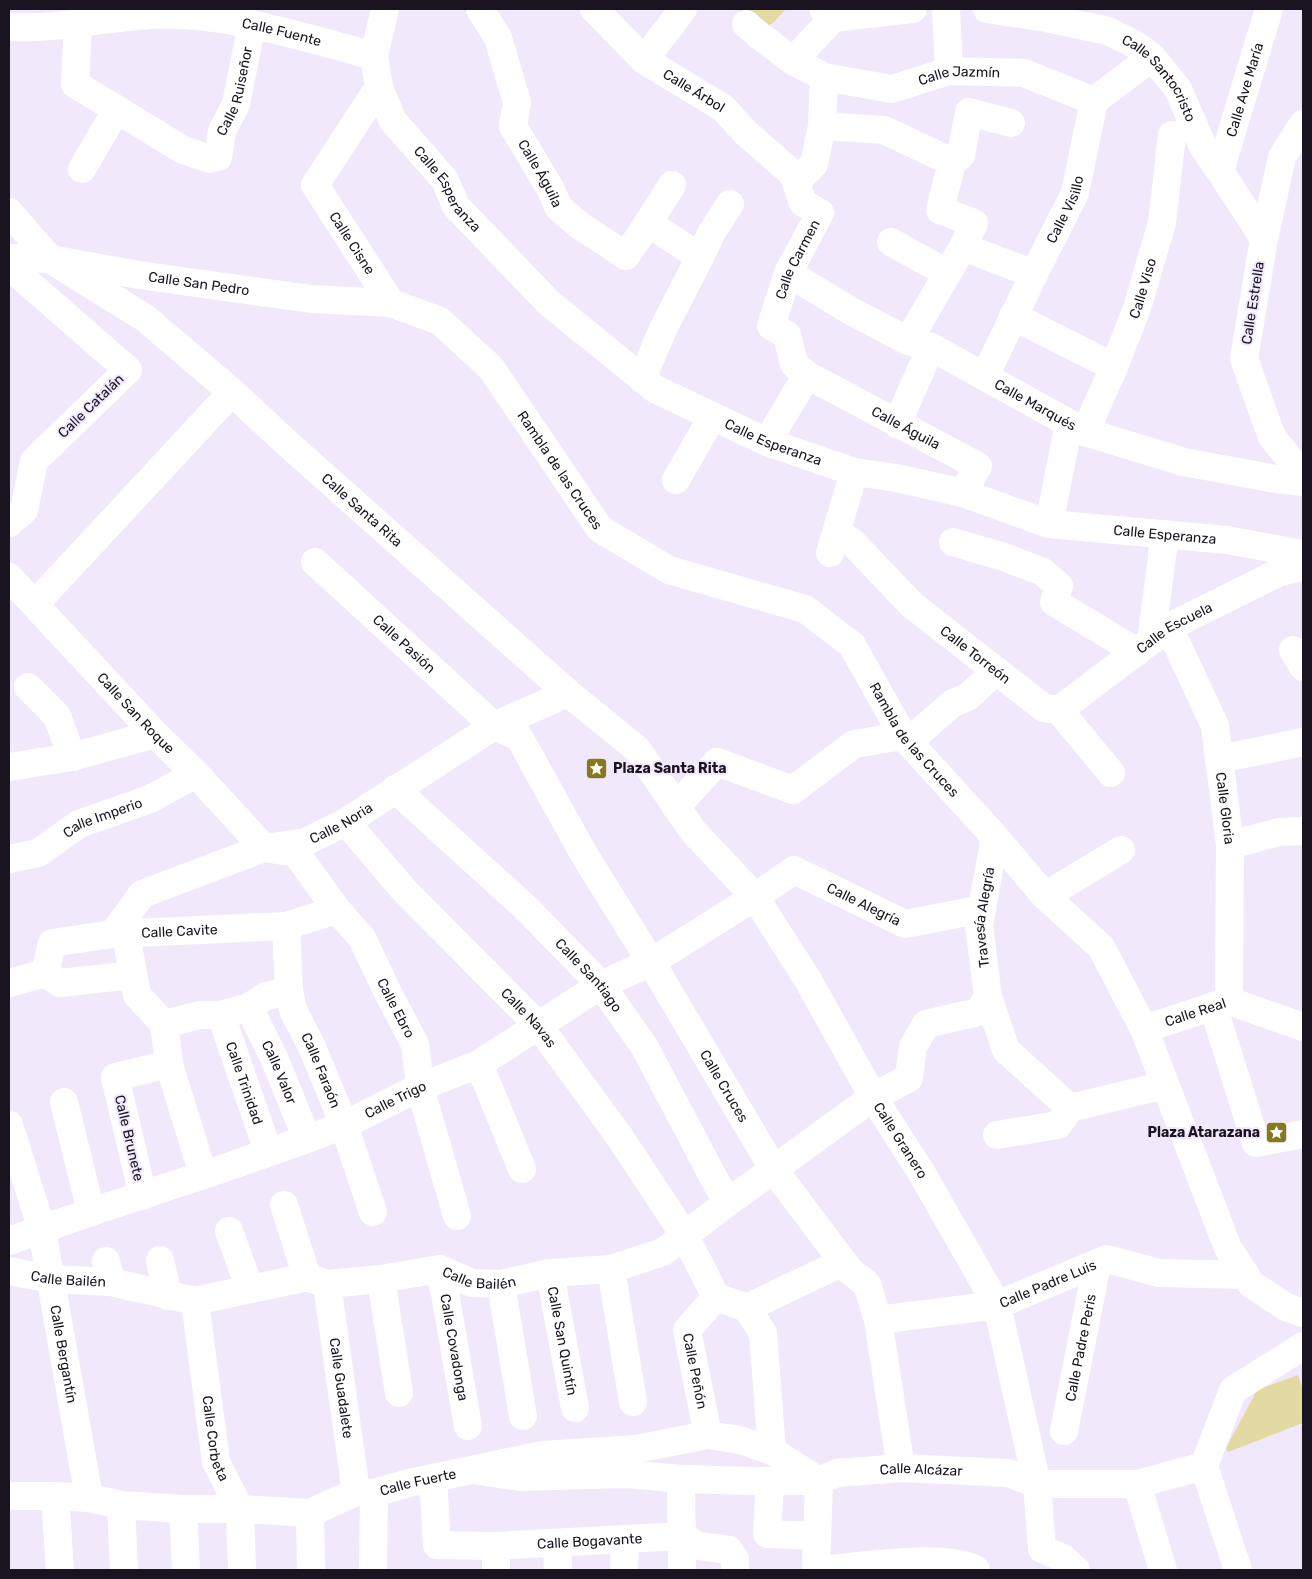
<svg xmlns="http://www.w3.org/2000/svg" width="1312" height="1579" viewBox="0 0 1312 1579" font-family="Rubik,sans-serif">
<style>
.green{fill:#e2daa2}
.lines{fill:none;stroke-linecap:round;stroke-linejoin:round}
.street{stroke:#fff;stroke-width:28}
.secondary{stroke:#fff;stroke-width:28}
.labels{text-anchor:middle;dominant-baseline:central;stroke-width:4;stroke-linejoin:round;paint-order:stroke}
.street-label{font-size:14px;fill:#1a1420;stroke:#f1e8fc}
.poi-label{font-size:14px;font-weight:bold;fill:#1a1420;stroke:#f1e8fc;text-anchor:start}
</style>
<rect width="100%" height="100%" fill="#f1e8fc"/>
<path class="green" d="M738,9H786L773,23L760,30Z
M1298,1375L1303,1390V1423L1228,1452L1226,1448L1257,1390Z"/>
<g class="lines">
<g class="street">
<path id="s1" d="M385,9L374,56L379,87L393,121L445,180L456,206L548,302L655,389L767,442L854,472L897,478L963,493L1049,524L1227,540L1303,554"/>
<path id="s2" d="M480,9L498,38L517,102L513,126L550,188L559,208L579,225L626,256L648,223L700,257L663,329L642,379"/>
<path id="s3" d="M594,9L644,60L723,108L746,133L793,174"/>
<path d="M823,9L833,18L913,9"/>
<path d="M946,9L949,71"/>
<path id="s4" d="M987,9L1046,18L1108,31L1136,45L1152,57L1178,89L1203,147L1220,171L1264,239"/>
<path id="s5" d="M833,18L793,61L824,77L892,89L949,71L1024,73L1094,101"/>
<path id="s6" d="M78,24L75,84L183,150L210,159L218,157L222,131L236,104L252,24"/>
<path d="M746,24L760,36L793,61"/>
<path id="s7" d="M9,27C57,30 105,17 153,15C229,12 302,37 374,56"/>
<path d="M644,60L683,9"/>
<path id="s8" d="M379,87L315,185L391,303"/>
<path d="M1303,124L1282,157L1264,239L1244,359L1272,437L1303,475"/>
<path d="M822,126L884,130L952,162L940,210L974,223L963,247L1034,274"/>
<path d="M952,162L961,155L969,112L1011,123"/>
<path d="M82,169L117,109"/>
<path id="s9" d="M1220,171L1269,9"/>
<path id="s10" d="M9,212L50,259L145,318L232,392L288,444L568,693L637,749L693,831L755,897L808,980L873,1097L921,1172L997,1305L1037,1484L1042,1549L1063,1558L1076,1570"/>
<path d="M648,223L672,185"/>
<path d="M891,242L947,273"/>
<path d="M700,257L712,232L730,204"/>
<path d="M9,266L128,370L34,461L24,510L9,523"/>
<path id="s11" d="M788,273L851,311L908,341L931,347L1085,432L1184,462L1276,479L1303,482"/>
<path d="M1013,316L1114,367"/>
<path d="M908,341L963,247"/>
<path id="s12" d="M807,375L978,466L963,493"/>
<path id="s13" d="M985,376L1034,274L1075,193L1094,101L1152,57"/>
<path d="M897,424L931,347"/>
<path id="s14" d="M1085,432L1114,367L1137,308L1162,223L1172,135"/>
<path id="s15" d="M767,442L807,375L794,364L787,335L771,326L788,273L820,213L803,203L793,174H804L814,164L822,126L824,77"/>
<path d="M676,480L712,417"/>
<path d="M1049,524L1069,424"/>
<path id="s16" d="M837,533L852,542L912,605L1044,708L1059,710L1111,773"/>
<path d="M953,542L1004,557L1043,572L1059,586L1054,602L1137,652"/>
<path d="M830,553L854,472"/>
<path id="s17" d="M315,562L494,726L519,737L585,856L651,962L774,1170L850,1271L867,1284L878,1320L901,1468"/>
<path id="s18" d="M9,577L155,734L196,774L264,848L296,853L337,910L362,938L388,993L415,1044L420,1087L457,1216"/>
<path d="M35,604L232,392"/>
<path id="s19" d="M1169,627L1215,726L1230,845L1229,1001"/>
<path d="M1151,641L1165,534"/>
<path d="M1293,650L1303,667"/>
<path d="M28,687L57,716L72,757"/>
<path id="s20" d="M1059,710L1169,627L1280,572L1303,567"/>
<path d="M908,742L953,703L968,697L996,671"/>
<path d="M1219,759L1303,742"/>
<path d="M9,767L72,757L155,734"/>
<path id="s21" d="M395,789L527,909L601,985L644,1046L727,1203"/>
<path d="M676,807L717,762L793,790L854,744L903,736"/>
<path id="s22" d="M346,822L403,889L538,1025L619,1136L685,1236L716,1297L687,1330L708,1435"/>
<path d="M1230,845L1279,832L1303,831"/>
<path id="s23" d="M9,859L38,853L79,824L150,799L196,774"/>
<path d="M1045,896L1121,850"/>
<path id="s24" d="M286,926L289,991L293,1010L312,1047L344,1125L373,1212"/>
<path id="s25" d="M113,934L142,894L264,848L303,843L346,822L494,726L568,693"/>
<path d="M126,935L137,995L164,1024L169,1064L200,1165L210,1173"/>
<path id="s26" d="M45,973L52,943L113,934L286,926L337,910"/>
<path d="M9,983L45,973L60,983L133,975"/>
<path d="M988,997L1006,1050L1070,1108L1165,1085"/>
<path d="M1213,1006L1256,1143L1303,1134"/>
<path id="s27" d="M249,1007L275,1060L307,1139"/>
<path id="s28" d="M221,1015L268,1151"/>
<path d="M164,1024L200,1015H221L249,1007L266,996L289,991"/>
<path id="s29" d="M1144,1029L1229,1001L1303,1027"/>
<path d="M479,1064L522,1169"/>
<path d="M64,1102L91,1212"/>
<path id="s30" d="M9,1125L42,1230L89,1498"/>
<path d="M997,1135L1058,1125L1070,1108"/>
<path d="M143,1196L115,1077L169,1064"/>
<path d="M284,1205L307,1277"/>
<path d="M229,1231L250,1289"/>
<path id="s31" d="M9,1241L91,1212L210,1173L307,1139L344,1125L420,1087L479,1064L601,985L651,962L755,897L794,870L905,924L982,909"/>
<path d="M160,1260L168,1296"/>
<path d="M106,1261L111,1282"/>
<path id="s32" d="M439,1269L445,1293L468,1426"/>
<path d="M611,1269L633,1402"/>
<path id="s33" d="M550,1273L575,1408"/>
<path d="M381,1279L399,1393"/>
<path id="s34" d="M327,1284L356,1492"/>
<path d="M501,1284L523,1416"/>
<path d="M716,1297L747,1308L763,1333L772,1451"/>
<path id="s35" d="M195,1301L216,1462L240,1509L242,1570"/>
<path d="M747,1308L843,1262"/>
<path id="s36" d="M878,1320L997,1305L1107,1259L1159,1273L1246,1275"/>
<path id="s37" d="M1064,1431L1097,1264"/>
<path d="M1204,1466L1238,1570"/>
<path d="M473,1470L519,1477L627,1474L681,1479L752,1481H819"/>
<path id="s38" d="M433,1478L437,1545L496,1546L681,1536L699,1546L729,1550L735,1559V1570"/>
<path d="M681,1479L682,1570"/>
<path d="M770,1481L767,1534L817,1536"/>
<path d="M1137,1484L1163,1570"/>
<path d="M55,1496L60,1570"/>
<path d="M121,1505L124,1570"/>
<path d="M183,1509L186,1570"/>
<path d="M310,1513L311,1570"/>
<path d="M557,1544L558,1570"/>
<path d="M496,1546V1570"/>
<path d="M373,1570L374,1493"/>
<path d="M624,1570L625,1539"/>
<path d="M820,1570C855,1567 949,1552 976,1570"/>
</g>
<g class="secondary">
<path id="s39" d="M9,258L50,259L139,275L311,299L391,303L440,321L491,368L600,529L669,570L805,609L852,645L903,736L995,837L1045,896L1101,947L1144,1029L1228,1248L1251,1284L1286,1307L1303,1313"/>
<path id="s40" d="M9,1271L51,1279L111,1282L195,1301L307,1277L327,1284L381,1279L439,1269L472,1283L501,1284L550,1273L611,1269L663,1252L727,1203L873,1097L909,1078L913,1047L926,1024L978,1012L988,997L979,925L995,837"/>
<path id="s41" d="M819,1481L837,1473L901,1468L1008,1473L1037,1484H1137L1204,1466L1233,1390L1303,1346"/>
<path id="s42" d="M9,1496H55L89,1498L121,1505L183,1509H240L310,1513L356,1492L374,1493L409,1483L543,1455L636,1449L708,1435L740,1440L772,1451L819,1481"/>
<path d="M816,1570L819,1481"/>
</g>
</g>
<defs>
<symbol id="sight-square" viewBox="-11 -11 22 22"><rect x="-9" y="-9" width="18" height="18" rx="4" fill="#85791d" stroke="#f1e8fc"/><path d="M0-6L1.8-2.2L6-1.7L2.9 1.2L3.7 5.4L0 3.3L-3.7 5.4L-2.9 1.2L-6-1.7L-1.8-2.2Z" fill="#fff"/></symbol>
</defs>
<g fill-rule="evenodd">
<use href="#sight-square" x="584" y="756" width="25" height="25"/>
<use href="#sight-square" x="1264" y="1120" width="25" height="25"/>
</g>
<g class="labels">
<g class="street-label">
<text stroke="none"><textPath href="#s7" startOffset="275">Calle Fuente</textPath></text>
<text stroke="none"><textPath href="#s5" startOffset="232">Calle Jazmín</textPath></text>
<text stroke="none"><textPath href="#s4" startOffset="195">Calle Santocristo</textPath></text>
<text stroke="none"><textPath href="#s9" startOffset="85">Calle Ave María</textPath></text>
<text stroke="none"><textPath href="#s6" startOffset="292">Calle Ruiseñor</textPath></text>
<text stroke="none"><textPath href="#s3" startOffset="130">Calle Árbol</textPath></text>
<text stroke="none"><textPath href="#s2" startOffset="180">Calle Águila</textPath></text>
<text stroke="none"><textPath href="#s1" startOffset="204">Calle Esperanza</textPath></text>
<text stroke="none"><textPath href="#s13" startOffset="185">Calle Visillo</textPath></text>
<text stroke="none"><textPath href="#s8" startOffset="186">Calle Cisne</textPath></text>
<text stroke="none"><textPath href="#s15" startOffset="215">Calle Carmen</textPath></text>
<text stroke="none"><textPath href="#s39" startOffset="192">Calle San Pedro</textPath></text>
<text stroke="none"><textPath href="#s14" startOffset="155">Calle Viso</textPath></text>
<text transform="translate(1253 303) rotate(-81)">Calle Estrella</text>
<text stroke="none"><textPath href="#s11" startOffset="281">Calle Marqués</textPath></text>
<text transform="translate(91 406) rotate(-44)">Calle Catalán</text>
<text stroke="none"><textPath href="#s12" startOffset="112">Calle Águila</textPath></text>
<text stroke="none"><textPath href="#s1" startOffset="624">Calle Esperanza</textPath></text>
<text stroke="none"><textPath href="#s39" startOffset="630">Rambla de las Cruces</textPath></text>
<text stroke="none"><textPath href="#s10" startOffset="464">Calle Santa Rita</textPath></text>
<text stroke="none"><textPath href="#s1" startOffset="1029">Calle Esperanza</textPath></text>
<text stroke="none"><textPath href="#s20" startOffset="142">Calle Escuela</textPath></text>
<text stroke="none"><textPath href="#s17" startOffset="121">Calle Pasión</textPath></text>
<text stroke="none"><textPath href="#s16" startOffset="185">Calle Torreón</textPath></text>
<text stroke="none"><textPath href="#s18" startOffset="186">Calle San Roque</textPath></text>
<text stroke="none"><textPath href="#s39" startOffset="1096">Rambla de las Cruces</textPath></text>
<text stroke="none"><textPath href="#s19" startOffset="192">Calle Gloria</textPath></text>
<text stroke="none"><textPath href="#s23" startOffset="104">Calle Imperio</textPath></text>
<text stroke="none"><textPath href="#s25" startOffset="262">Calle Noria</textPath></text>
<text stroke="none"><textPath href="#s31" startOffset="951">Calle Alegría</textPath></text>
<text stroke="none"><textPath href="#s40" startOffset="1180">Travesía Alegría</textPath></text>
<text stroke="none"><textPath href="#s26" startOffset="159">Calle Cavite</textPath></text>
<text stroke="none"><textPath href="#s21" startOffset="269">Calle Santiago</textPath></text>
<text stroke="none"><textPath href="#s18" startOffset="590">Calle Ebro</textPath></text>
<text stroke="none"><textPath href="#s29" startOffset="54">Calle Real</textPath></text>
<text stroke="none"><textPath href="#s22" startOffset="268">Calle Navas</textPath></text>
<text stroke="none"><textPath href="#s24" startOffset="151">Calle Faraón</textPath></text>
<text stroke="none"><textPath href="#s27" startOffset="72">Calle Valor</textPath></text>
<text stroke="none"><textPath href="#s28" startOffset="72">Calle Trinidad</textPath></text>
<text stroke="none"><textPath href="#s17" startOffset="675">Calle Cruces</textPath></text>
<text stroke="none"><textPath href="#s31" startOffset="412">Calle Trigo</textPath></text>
<text transform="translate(129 1138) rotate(77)">Calle Brunete</text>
<text stroke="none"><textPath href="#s10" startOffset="1302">Calle Granero</textPath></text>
<text stroke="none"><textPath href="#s40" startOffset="480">Calle Bailén</textPath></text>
<text stroke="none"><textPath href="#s40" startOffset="60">Calle Bailén</textPath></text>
<text stroke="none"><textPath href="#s36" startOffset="175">Calle Padre Luis</textPath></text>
<text stroke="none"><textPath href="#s33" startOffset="69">Calle San Quintín</textPath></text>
<text stroke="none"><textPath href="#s32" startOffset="80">Calle Covadonga</textPath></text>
<text stroke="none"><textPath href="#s37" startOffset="85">Calle Padre Peris</textPath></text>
<text stroke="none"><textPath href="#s30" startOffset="236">Calle Bergantín</textPath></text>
<text stroke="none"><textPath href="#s22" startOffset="691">Calle Peñón</textPath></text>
<text stroke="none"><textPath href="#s34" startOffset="105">Calle Guadalete</textPath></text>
<text stroke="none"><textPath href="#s35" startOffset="139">Calle Corbeta</textPath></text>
<text stroke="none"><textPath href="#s41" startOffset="104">Calle Alcázar</textPath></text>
<text stroke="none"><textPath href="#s42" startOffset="416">Calle Fuerte</textPath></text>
<text stroke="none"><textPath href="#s38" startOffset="220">Calle Bogavante</textPath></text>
</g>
<g class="poi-label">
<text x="613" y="768">Plaza Santa Rita</text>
<text x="1260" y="1132" text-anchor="end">Plaza Atarazana</text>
</g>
</g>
<rect width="1312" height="1579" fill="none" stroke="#1a1420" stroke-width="20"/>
</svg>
